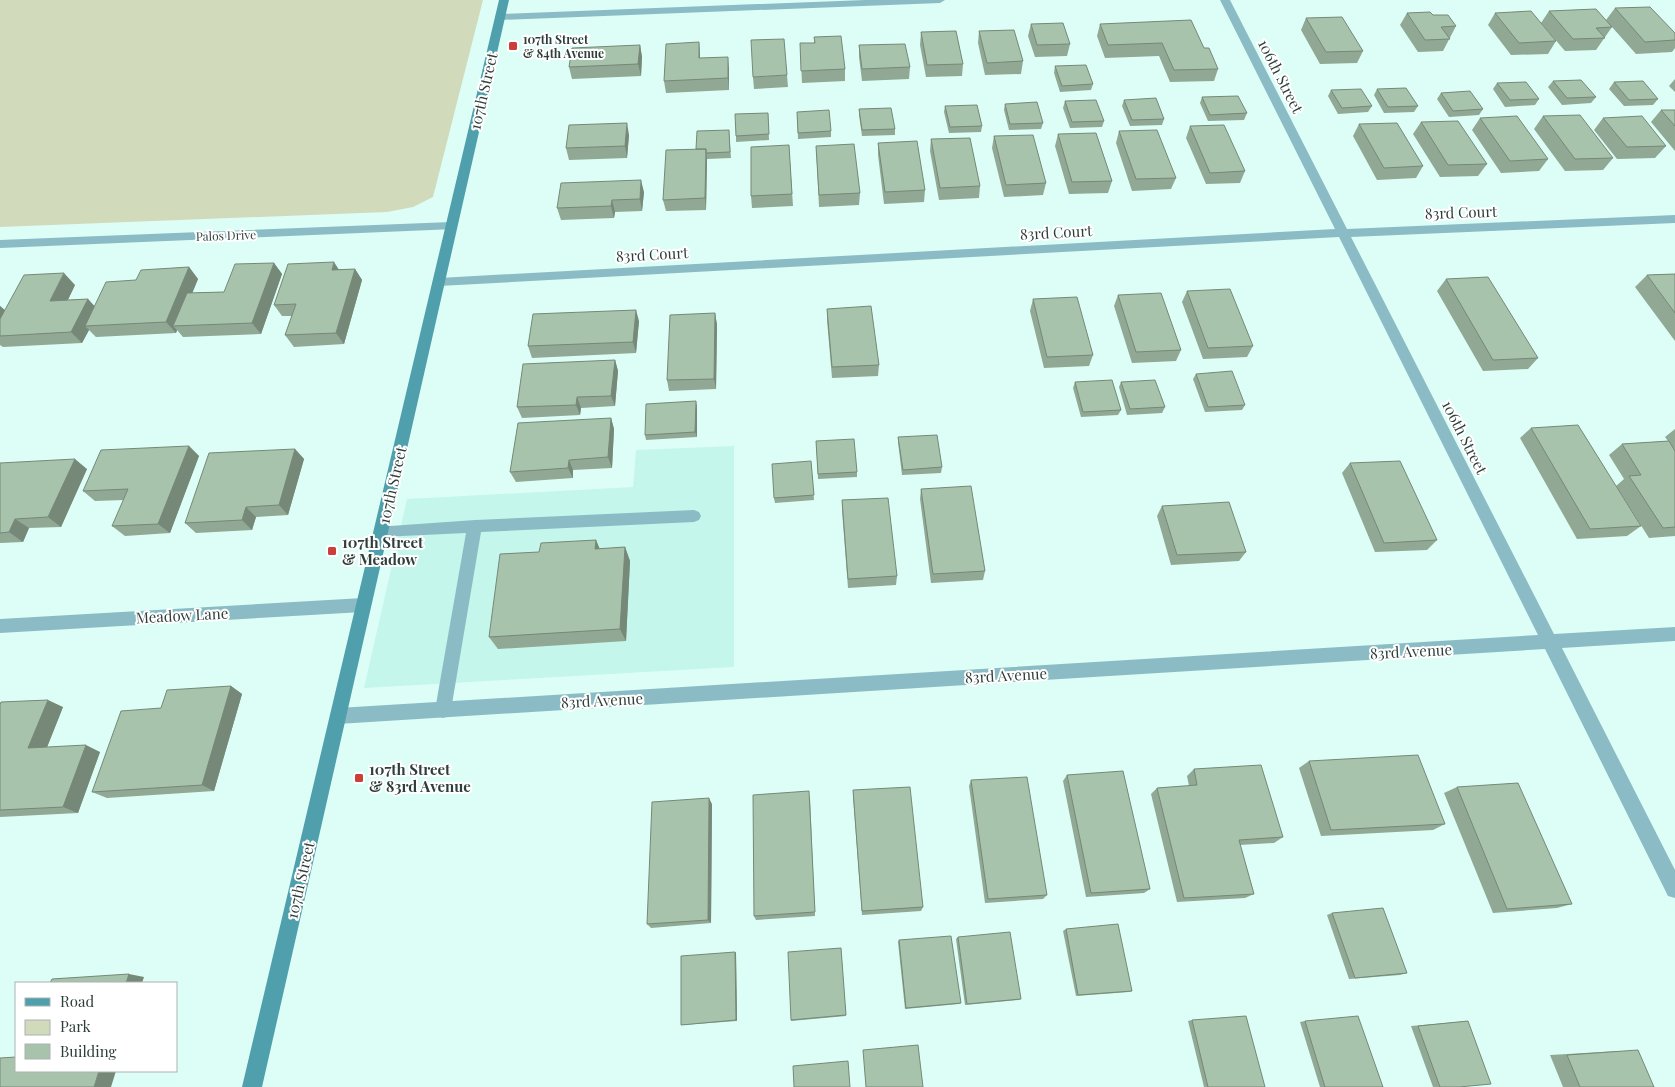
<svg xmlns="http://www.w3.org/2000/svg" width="1675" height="1087" viewBox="0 0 1675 1087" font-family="'Playfair Display',serif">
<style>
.built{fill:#c4f6eb}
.green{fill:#d2dabc}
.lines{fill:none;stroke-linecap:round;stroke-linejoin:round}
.lane{fill:#8bbcc6;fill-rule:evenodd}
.street{fill:#8bbcc6;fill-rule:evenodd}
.secondary{fill:#4f9fad;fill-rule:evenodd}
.wall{fill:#90a894}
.shaded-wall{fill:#768878}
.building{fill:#a8c3ac;stroke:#768878}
.poi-dot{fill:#cc3e39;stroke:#fff;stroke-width:2}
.labels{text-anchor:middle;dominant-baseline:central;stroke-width:4;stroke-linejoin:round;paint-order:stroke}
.far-poi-label{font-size:12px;font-weight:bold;fill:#2e3f3b;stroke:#fff;text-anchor:start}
.far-street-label{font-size:12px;fill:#2e3f3b;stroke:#fff}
.street-label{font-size:15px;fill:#2e3f3b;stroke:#fff}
.poi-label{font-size:15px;font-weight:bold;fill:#2e3f3b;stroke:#fff;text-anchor:start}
</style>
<rect width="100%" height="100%" fill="#ddfef6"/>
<path class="built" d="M734,446V667L364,688L407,499L633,487L636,450Z"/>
<path class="green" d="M0,0H483L433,197L413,207L387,212L0,227Z"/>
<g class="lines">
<path class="lane" d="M694,510L699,512L701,516L699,520L694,522L481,532L451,710L449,716L443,718L437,716L435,710L466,533L381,537L376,535L374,531L376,527L475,520Z"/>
<path class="street" d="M865,0H945L940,3L500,20L495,17L500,14Z
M1220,0H1230L1347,229L1675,215V223L1351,237L1554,634L1675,627V641L1562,648L1675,870V898L1668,896L1545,649L338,724L332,722L330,716L332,710L338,708L1538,635L1339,237L439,286L433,282L439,278L1335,229Z
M451,222L455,223L457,226L455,229L0,248V240Z
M363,598L369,600L371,605L369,610L363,612L0,633V619Z"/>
<path class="secondary" d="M499,0H509L262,1087H242Z"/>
</g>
<path class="wall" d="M1615,8L1675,33V48L1672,52L1636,54L1612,27L1596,50L1565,51L1541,23L1549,11L1606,20Z
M1407,13L1433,15L1456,26L1443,51L1418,52L1400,25Z
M1495,13L1556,41L1548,54L1511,55L1488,25Z
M1306,18L1363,51L1357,63L1320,64L1301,30Z
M1031,24L1070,44L1067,56L1035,57L1028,36Z
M1100,24L1204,48L1218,69L1214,81L1170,82L1159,56L1105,58L1097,36Z
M979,31L1023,61L1021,74L985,75L978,43Z
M921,32L963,64L962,76L926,77L920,45Z
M814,37L845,69V81L802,83L800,43H814Z
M699,42L700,58L729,69V90L666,93L664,81Z
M640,45L642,57L641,76L572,79L569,67Z
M859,45L910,67L909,79L862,81L859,57Z
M1055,66L1093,84L1091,90L1060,92L1054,73Z
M787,75L788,87L754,89L753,77Z
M1675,79V92L1669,86Z
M1553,81L1596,97L1591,103L1562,105L1548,87Z
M1614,82L1658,99L1653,105L1624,106L1609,89Z
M1497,83L1539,99L1535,105L1505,107L1493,89Z
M1377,89L1418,106L1414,112L1384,113L1374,95Z
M1331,90L1372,106L1368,112L1338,114L1328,96Z
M1441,93L1483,109L1479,115L1449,117L1437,99Z
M1202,97L1247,113L1244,120L1208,121L1200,103Z
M1124,100L1164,119L1162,125L1130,126L1122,106Z
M1065,101L1104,121L1102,127L1070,128L1063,108Z
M1005,104L1043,123L1041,129L1009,130L1004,110Z
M945,106L982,126L981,132L949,133L944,112Z
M859,109L895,129V135L862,136L859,115Z
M1661,110H1675V151L1651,122Z
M797,112L831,131V137L798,139Z
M768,113L769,140L736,142V136Z
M1543,116L1613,158L1603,170L1565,171L1534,129Z
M1480,118L1548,159L1539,171L1501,173L1472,130Z
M1603,118L1666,146L1655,158L1617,159L1594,130Z
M1421,122L1487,164L1478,176L1440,177L1413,134Z
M1359,124L1423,166L1416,178L1377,180L1353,136Z
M1190,126L1245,171L1240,183L1206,184L1186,138Z
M729,130L731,158L707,159L706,210L666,211L663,200L696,149Z
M1119,131L1176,178L1171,189L1132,191L1116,143Z
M1058,134L1112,181L1108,193L1069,194L1055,146Z
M629,135L627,158L569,160L566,148Z
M994,136L1046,183L1043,195L1004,197L992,148Z
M931,139L980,186L979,198L939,200L930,151Z
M878,143L925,190L924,202L884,204L878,155Z
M789,145L793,206L752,208L751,196Z
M816,146L860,193L859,205L819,207Z
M644,192L642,211L615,212L614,218L561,220L557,208Z
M274,263L282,274L261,334L183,337L177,330L176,333L96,337L89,330L82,343L3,347L0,345V306L5,310L75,285L68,300L88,299L94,306L136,280L189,267L198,279L192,293L224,292Z
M339,269H355L362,280L344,344L294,347L285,335L292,316H282L274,305Z
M1675,274V341L1635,287L1647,275Z
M1446,279L1538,358L1528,369L1483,371L1437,291Z
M1187,291L1253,346L1247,357L1203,359L1182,302Z
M1118,295L1181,350L1176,361L1132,363L1114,306Z
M1033,299L1093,355L1089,366L1044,368L1030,311Z
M827,309L879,365L878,376L832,378L827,320Z
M715,313L717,325L716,389L669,391L667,380Z
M639,321L636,353L532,358L528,346Z
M615,360L618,371L615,406L581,408L580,415L522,418L517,407Z
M1196,374L1245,405L1242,410L1205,412L1193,379Z
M1075,382L1121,410L1118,415L1081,417L1073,388Z
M1121,382L1165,407L1162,413L1127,415L1119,387Z
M697,406V437L646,440L645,435Z
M611,418L614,429L612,468L573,470V478L516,482L510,472Z
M1531,428L1641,526L1627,536L1577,539L1520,438Z
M1675,429V536L1649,538L1616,486L1624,479L1609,455L1622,444L1668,441L1665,437Z
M898,437L942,467L941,473L902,475L898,442Z
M816,441L857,472V477L818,479Z
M189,446L199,456L170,533L125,536L112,526L124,500L95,501L83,491Z
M295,449L304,459L288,515L256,517L252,530L196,533L185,523Z
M811,461L814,500L775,503L774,498Z
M0,463L87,469L61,527L29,528L23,542L0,543Z
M1350,463L1437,540L1427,550L1375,552L1342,473Z
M921,489L985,571L983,580L931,583L920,499Z
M842,500L897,576L896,585L848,588L842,510Z
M1162,506L1246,552L1239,561L1171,565L1157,516Z
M596,540L599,549L625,547L630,561L626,641L498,649L489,637L539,552Z
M231,686L242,694L214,791L107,798L92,792L161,708Z
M0,705L63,707L47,747L100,752L78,813L0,817Z
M1309,761L1445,824L1433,830L1321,836L1299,768Z
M1194,769L1283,837L1274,843L1240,845L1254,894L1245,898L1177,902L1151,794L1157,788L1189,786L1187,776Z
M1067,775L1150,889L1144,893L1086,897L1063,781Z
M971,780L1047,895L1043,899L985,903L969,786Z
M1457,787L1572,904L1557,908L1493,913L1444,793Z
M853,790L923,907L921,911L862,915L853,796Z
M810,797L815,916L756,920L754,916Z
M712,804L711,923L651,928L647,924Z
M1332,913L1407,973L1400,975L1349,979L1327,915Z
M1066,929L1132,991L1129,992L1076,996L1063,931Z
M958,937L1021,999L1018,1000L965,1005L956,939Z
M899,940L961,1003L959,1004L905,1009L898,942Z
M841,948L846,1016L791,1021V1020Z
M735,952L736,953L737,1021L682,1025H681Z
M1192,1020L1265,1087H1204L1188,1021Z
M1305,1021L1383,1087H1320L1300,1022Z
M1468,1021L1459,1087H1433L1411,1026Z
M1619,1051L1654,1087H1563L1550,1055Z"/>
<path class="shaded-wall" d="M699,42L700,54V70L699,58Z
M640,45L642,57L641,76L638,64Z
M728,57L729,69V90L728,78Z
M627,123L629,135L627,158L625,146Z
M706,149L707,161L706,210L705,198Z
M641,180L644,192L642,211L640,199Z
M612,200L615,212L614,218L611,206Z
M334,262L341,273L332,270Z
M274,263L282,274L261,334L252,323Z
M189,267L198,279L179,326H173L177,330L176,333L166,322Z
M355,269L362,280L344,344L336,333Z
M64,273L75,285L62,312L50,301Z
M88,299L99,311L85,326L89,330L82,343L71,332Z
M0,306L9,314L0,331Z
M636,310L639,321L636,353L633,342Z
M715,313L717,325L716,389L714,379Z
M615,360L618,371L615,406L611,396Z
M577,397L581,408L580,415L576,405Z
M696,401L697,406V437L695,432Z
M611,418L614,429L612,468L608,457Z
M189,446L199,456L170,533L158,524Z
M295,449L304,459L288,515L279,505Z
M75,459L87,469L61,527L48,517Z
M569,460L573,470V478L568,468Z
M246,507L256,517L252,530L242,520Z
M15,519L29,528L23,542L9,532Z
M596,540L602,554L595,549Z
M625,547L630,561L626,641L620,629Z
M231,686L242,694L214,791L202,785Z
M48,700L63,707L44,755L28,748Z
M86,745L100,752L78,813L63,807Z
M709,798L712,804L711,923L708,920Z
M735,952L736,953L737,1021L736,1020Z
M129,974L144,977L142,983H126Z
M99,1071H116L111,1087H94Z"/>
<path class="building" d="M1650,7L1675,33V40L1645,42L1615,8Z
M1596,9L1612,27L1596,28L1605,38L1573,39L1549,11Z
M1531,11L1556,41L1519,43L1495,13Z
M1430,12L1433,15H1448L1456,26L1441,27L1450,39L1425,40L1407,13Z
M1342,17L1363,51L1326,52L1306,18Z
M1191,20L1204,48H1209L1218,69L1174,70L1162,43L1108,45L1100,24Z
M1063,23L1070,44L1037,45L1031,24Z
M1014,30L1023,61L987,63L979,31Z
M956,31L963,64L927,65L921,32Z
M841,36L845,69L801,71L800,43H815L814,37Z
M784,39L787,75L753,77L751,40Z
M699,42V58L728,57V78L664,81L666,44Z
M905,44L910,67L862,69L859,45Z
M640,45L638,64L569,67L572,48Z
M1086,65L1093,84L1062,86L1055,66Z
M1581,80L1596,97L1567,98L1553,81Z
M1643,81L1658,99L1629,100L1614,82Z
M1526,82L1539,99L1510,100L1497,83Z
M1406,88L1418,106L1388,107L1377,89Z
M1361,89L1372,106L1342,108L1331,90Z
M1470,91L1483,109L1453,111L1441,93Z
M1238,96L1247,113L1210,115L1202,97Z
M1156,98L1164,119L1132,120L1124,100Z
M1096,100L1104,121L1072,122L1065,101Z
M1037,102L1043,123L1010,124L1005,104Z
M977,105L982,126L950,127L945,106Z
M891,108L895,129L862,130L859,109Z
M829,110L831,131L798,133L797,112Z
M1661,110H1675V126Z
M768,113L769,134L736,136L735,114Z
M1580,115L1613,158L1575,159L1543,116Z
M1517,116L1548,159L1510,161L1480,118Z
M1642,116L1666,146L1627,147L1603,118Z
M1458,121L1487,164L1448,165L1421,122Z
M627,123L625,146L566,148L569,125Z
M1397,123L1423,166L1384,168L1359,124Z
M1224,125L1245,171L1210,173L1190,126Z
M729,130L730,152L706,153V149H696L697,131Z
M1157,130L1176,178L1136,179L1119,131Z
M1096,133L1112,181L1072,182L1058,134Z
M1033,135L1046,183L1006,185L994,136Z
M970,138L980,186L940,188L931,139Z
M917,141L925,190L885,192L878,143Z
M854,144L860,193L819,195L816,146Z
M789,145L792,194L751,196V147Z
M706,149L705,198L663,200L666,150Z
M641,180L640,199L612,200L611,206L557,208L561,183Z
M334,262L332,270L355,269L336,333L285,335L296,304L274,305L288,264Z
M274,263L252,323L173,326L187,293L224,292L235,264Z
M189,267L166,322L85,326L106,282L136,280L141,270Z
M64,273L50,301L88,299L71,332L0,336V319L24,275Z
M1675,274V313L1647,275Z
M1488,277L1538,358L1493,360L1446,279Z
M1230,289L1253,346L1208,348L1187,291Z
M1161,293L1181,350L1136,352L1118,295Z
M1077,297L1093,355L1047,357L1033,299Z
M871,306L879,365L832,367L827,309Z
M636,310L633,342L528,346L533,314Z
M715,313L714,379L667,380L670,315Z
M615,360L611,396L577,397L576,405L517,407L523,364Z
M1232,371L1245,405L1208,407L1196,374Z
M1112,380L1121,410L1083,412L1075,382Z
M1155,380L1165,407L1130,409L1121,382Z
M696,401L695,432L645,435L646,404Z
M611,418L608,457L569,460L568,468L510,472L518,423Z
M1578,425L1641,526L1590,529L1531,428Z
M937,435L942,467L903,470L898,437Z
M854,439L857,472L818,474L816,441Z
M1669,441L1675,451V527L1663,528L1629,476L1641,475L1622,444Z
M189,446L158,524L112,526L128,489L83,491L101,450Z
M295,449L279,505L246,507L242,520L185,523L209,453Z
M75,459L48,517L15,519L9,532L0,533V463Z
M811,461L814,495L774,498L772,464Z
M1400,461L1437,540L1384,543L1350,463Z
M971,486L985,571L933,574L921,489Z
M888,498L897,576L848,579L842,500Z
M1229,502L1246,552L1177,555L1162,506Z
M596,540L595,549L625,547L620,629L489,637L500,554L539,552L541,543Z
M231,686L202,785L92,792L121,711L161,708L167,690Z
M48,700L28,748L86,745L63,807L0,810V705L1,702Z
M1418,755L1445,824L1331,830L1309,761Z
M1261,765L1283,837L1239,840L1254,894L1184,898L1157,788L1197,785L1194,769Z
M1123,771L1150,889L1091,893L1067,775Z
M1027,777L1047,895L988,899L971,780Z
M1518,783L1572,904L1507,909L1457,787Z
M910,787L923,907L862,911L853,790Z
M809,791L815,912L754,916L753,795Z
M709,798L708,920L647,924L652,802Z
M1383,908L1407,973L1355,978L1332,913Z
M1118,924L1132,991L1078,995L1066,929Z
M1010,932L1021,999L967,1004L958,937Z
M951,936L961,1003L906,1008L899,940Z
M841,948L846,1015L791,1020L788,952Z
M735,952L736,1020L681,1025V956Z
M129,974L126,983H50L52,979Z
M1246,1016L1265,1087H1208L1192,1020Z
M1358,1016L1383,1087H1325L1305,1021Z
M1468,1021L1491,1084L1459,1087H1440L1418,1026Z
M918,1045L923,1087H866L863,1050Z
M1638,1050L1654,1087H1580L1567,1055Z
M16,1057V1071H99L94,1087H0V1058Z
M848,1061L850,1087H794L793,1066Z"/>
<g class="poi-dot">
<rect x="508" y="41" width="10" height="10" rx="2.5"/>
<rect x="327" y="546" width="10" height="10" rx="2.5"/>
<rect x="354" y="773" width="10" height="10" rx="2.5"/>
</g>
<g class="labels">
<g class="far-poi-label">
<text x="523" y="39">107th Street<tspan x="523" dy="14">&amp; 84th Avenue</tspan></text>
</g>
<g class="far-street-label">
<text transform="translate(226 235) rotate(-2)">Palos Drive</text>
</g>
<g class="street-label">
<text transform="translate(1281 76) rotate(63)">106th Street</text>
<text transform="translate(483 91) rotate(-77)">107th Street</text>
<text transform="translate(1461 212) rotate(-2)">83rd Court</text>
<text transform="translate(1056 232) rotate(-3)">83rd Court</text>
<text transform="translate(652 254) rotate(-3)">83rd Court</text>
<text transform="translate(1465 437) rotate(63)">106th Street</text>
<text transform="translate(392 485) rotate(-77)">107th Street</text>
<text transform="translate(182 615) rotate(-3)">Meadow Lane</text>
<text transform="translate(1411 651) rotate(-3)">83rd Avenue</text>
<text transform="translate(1006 675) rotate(-3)">83rd Avenue</text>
<text transform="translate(602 700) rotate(-3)">83rd Avenue</text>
<text transform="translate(300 880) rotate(-77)">107th Street</text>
</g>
<g class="poi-label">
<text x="342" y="542">107th Street<tspan x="342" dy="17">&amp; Meadow</tspan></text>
<text x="369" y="769">107th Street<tspan x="369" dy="17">&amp; 83rd Avenue</tspan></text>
</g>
</g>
<rect x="15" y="982" width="162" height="90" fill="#ffffff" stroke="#abb2b1"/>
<rect x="25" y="998" width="25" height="8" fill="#4f9fad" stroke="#abb2b1"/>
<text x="60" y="1007" font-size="15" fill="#2e3f3b">Road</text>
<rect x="25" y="1020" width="25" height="15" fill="#d2dabc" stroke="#abb2b1"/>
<text x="60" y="1032" font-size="15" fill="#2e3f3b">Park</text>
<rect x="25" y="1044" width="25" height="15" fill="#a8c3ac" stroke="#abb2b1"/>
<text x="60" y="1057" font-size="15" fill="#2e3f3b">Building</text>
</svg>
